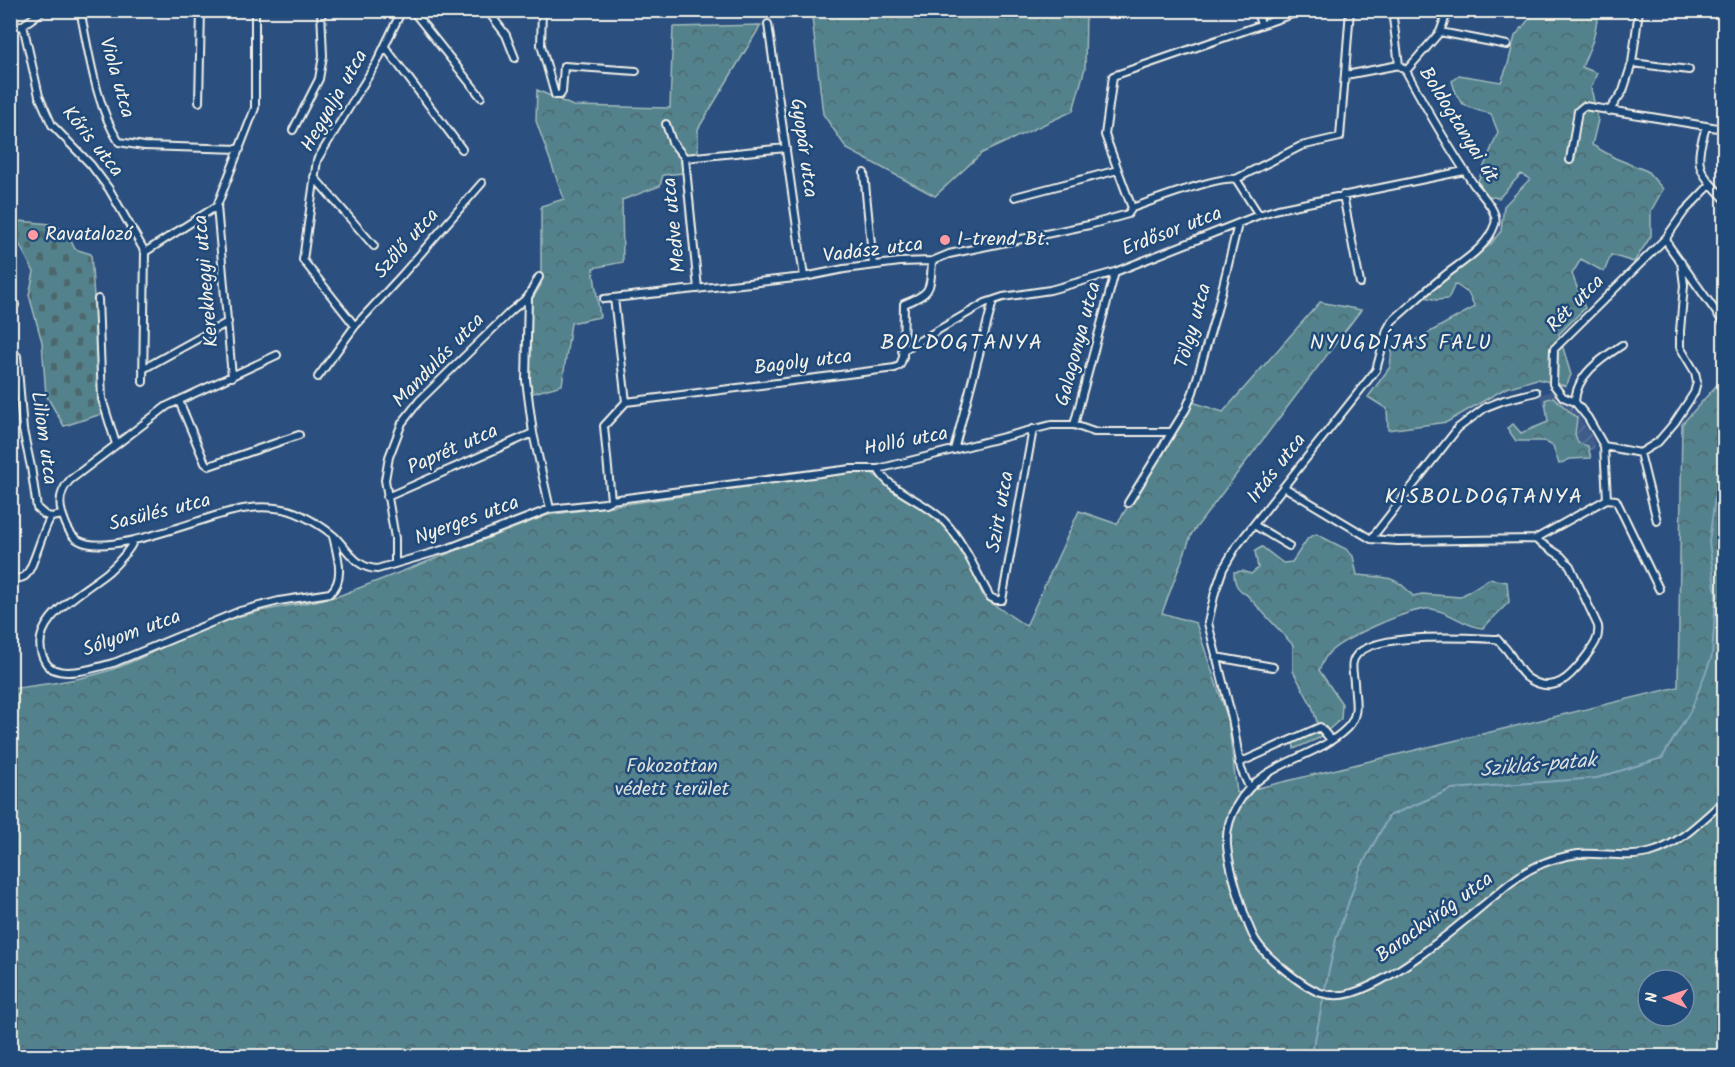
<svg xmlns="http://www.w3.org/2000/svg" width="1735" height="1067" viewBox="0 0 1735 1067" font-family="Kalam,sans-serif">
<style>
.industrial{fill:url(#industrial-furrows)}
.forest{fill:url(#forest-crowns);stroke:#a3baba;stroke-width:1.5;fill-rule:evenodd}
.cemetery{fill:url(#cemetery-stones);stroke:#a3baba;stroke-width:1.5}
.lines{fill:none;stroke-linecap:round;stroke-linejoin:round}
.stream{stroke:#87a7ba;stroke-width:2}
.minor-casing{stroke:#f4f1e8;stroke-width:10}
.minor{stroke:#1f4a7a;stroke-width:6}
.poi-dot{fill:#ff9aa2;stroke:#1f4a7a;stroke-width:2}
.labels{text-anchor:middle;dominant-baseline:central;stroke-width:5;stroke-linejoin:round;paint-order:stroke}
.street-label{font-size:20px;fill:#f4f1e8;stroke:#1f4a7a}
.poi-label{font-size:20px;fill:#f4f1e8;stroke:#1f4a7a;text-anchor:start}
.park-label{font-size:20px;fill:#dce0da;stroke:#1f4a7a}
.neighbourhood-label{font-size:21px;letter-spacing:1.5px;fill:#f4f1e8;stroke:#1f4a7a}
.water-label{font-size:21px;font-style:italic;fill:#d9dedc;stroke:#1f4a7a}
.quarter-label{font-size:22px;letter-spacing:1.5px;fill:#f4f1e8;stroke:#1f4a7a}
</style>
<defs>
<pattern id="industrial-furrows" width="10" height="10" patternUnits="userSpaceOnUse" patternTransform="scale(1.5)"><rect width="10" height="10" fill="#3f5c89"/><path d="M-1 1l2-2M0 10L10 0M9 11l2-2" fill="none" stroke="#5b749a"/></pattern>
<pattern id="forest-crowns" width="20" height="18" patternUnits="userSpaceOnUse" patternTransform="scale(1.5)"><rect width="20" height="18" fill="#52828d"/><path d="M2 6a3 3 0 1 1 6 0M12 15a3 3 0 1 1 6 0" fill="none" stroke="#4e686d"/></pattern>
<pattern id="cemetery-stones" width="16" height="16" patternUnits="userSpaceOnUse" patternTransform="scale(1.5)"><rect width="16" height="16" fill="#52828d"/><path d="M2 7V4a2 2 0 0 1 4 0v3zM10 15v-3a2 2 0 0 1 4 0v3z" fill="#4e686d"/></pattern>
</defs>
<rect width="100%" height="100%" fill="#2b5080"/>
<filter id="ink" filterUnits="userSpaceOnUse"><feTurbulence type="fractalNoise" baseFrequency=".0167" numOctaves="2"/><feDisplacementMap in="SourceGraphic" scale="12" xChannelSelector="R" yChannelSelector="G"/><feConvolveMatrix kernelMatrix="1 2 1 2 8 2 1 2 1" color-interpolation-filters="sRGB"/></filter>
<g filter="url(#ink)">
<path class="industrial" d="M1555,390L1561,400L1571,404L1592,437L1596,449L1570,454L1539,395Z"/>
<path class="forest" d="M831,10L1086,11L1085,68L1073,111L982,153L935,196L847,149L823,114L812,17L830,14Z
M1531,11H1599L1593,40L1582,67L1597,73L1591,88L1598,120L1592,145L1615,158L1647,171L1663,189L1651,211V236L1634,262L1611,255L1604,272L1581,259L1572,274L1585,308L1559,334L1571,375L1566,386L1537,379L1506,388L1447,422L1388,430L1387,409L1368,397L1390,367L1392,349L1419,338L1475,307L1468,293L1455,284L1448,299L1436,300L1425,297L1457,269L1490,245L1501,231L1504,206L1530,179L1521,174L1499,198L1487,196L1478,181L1498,132L1491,114C1466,107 1459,108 1452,81L1459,75L1501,82L1508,64L1515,36L1530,18Z
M761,25L698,129V153L680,157L683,173L663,175L660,186L622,200L623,262L593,268L600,317L571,323L562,385L530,394L529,368L532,299L541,285V206L564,199L536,121L537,90L573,106L670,108L673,27Z
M1320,302L1361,310L1192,533L1162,613L1196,623L1228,719L1237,793L1678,687L1682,424L1724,377V1056H11L10,689C46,684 85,680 119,667C154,653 188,633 224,621C263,607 302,606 341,595L548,515L867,470L952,528L984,598L1026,626L1079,511L1117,524L1192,402L1223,412ZM1648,980H1684V1016H1648Z
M1553,397L1577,418L1575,434L1578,443L1588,446L1591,458L1570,459L1559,464L1553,446L1544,441H1516L1507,428L1513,424L1521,433L1548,422L1545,400Z
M1316,534L1346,549L1353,556L1357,575C1383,578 1394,573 1413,596L1422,594L1460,597L1489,579L1507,582L1509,602L1483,628C1465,627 1451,612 1432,609C1414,606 1340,639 1328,654C1324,658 1322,665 1319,670L1342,704L1341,719L1319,738L1294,749L1293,741L1318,725L1312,706L1293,671V645L1247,595C1237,589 1234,584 1234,572L1243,571L1251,574L1258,568L1255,551L1262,547L1283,563L1292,562L1308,538Z"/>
<path class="cemetery" d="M19,221L51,224L66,231L75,249L91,254L101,399L105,413L64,426L46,395L42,342L29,295L34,272L16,238Z"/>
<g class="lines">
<path class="stream" d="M1325,988L1336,939L1360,869L1389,816L1452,789L1597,778L1662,758L1691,710L1712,656L1716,595L1709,542L1720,460L1724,448
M1309,1056L1315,1040L1323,1000"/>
<defs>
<path id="minor" d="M80,10C89,52 96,107 119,142L144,146L240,149
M412,10L481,97
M487,10L506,35L515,58
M542,10L541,45L555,95H560L562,92L564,66L636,71
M716,10L717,11
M1256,10L1261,24
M768,24L804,277
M23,25L39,96L52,125L91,165L109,189L145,252L143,382
M10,30L23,25L44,10
M1440,32L1507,45
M385,47L462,149
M1632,63L1689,70
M1406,71L1440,32L1448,10
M1346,75L1399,65
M199,102L201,10
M1609,111L1623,91L1632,63L1639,10
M666,124L672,142L685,158L786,148
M1706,127C1694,165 1697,170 1724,198
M293,130L319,79L323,56L321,10
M685,158L698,289
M1570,160L1578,111L1584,106L1724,129
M864,173L873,265
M314,177L374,246
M1236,179L1259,215
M1343,195L1360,283
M1015,197L1118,170
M1132,208L1105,135L1113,76L1304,10
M10,231L13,240L10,242
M1666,238L1669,246L1724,323
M145,252L217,206
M539,277L528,297L526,380L533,433L550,509
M10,294L15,305
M98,299L102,399L116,444
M604,299L804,277L844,269L900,262L932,261L949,254L1089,225L1128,214L1132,208C1151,201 1221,175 1236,179L1301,146L1340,137L1350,10
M355,326L303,260L317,160L377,62L402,10
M902,351L985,303L1003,297L1050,290L1115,272L1259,215L1278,209L1464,171
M277,355L167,406L70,480C61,490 58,500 62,513C65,522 69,535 78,540C108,558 200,518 233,511C249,507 267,506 283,509C298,511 324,527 335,537C349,551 356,568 377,569L449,548L550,509L605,503L611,500L851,469H878L1051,425H1074L1094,432H1171
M17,356L23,430L31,467L37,508L45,515L51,517L62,515
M143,369L228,322
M232,377L217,206L255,108V10
M318,377L355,326L402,275L482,183
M179,401L205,463L209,466L299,435
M626,402L895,368L900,365L903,357L904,304C932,293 930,290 932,261
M1575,402C1576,375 1601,359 1622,345
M1074,425L1115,272
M1604,446L1640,453L1658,442L1675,422L1694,393L1697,382L1695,372L1680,347V331L1684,285L1681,262
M954,450L993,301
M1640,453L1657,521
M878,469C891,493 925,501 944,521C964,542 976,572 990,597L996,600H1002L1033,429
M1284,487L1371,539L1398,541L1535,539L1561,556L1570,566L1598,626C1600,640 1592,648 1584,659C1570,677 1554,695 1529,679C1519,673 1516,662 1509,653C1506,648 1501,644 1497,639C1471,638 1360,630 1353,662C1351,668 1354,677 1354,683C1355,700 1360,715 1347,728C1315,760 1262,760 1237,805C1230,817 1226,832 1227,845C1228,864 1246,925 1256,941C1266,957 1303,987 1321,993C1331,996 1342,996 1352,993C1395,980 1452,931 1487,902C1502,890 1516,876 1533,868C1546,861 1564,856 1578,854C1602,852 1628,859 1652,852C1680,844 1703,819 1724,801
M387,497L533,433
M1607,499L1604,446L1588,418L1575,402L1563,397L1553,384L1554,349L1666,238L1684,212L1711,184
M1607,499L1616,500L1659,589
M611,500L604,426L626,402L614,298
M1128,503L1186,409L1193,392L1217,310L1238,224
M1254,525L1289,546
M1371,539L1458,428L1486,407L1504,400L1536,392
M1535,539L1607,499
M134,540C128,553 118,563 108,572C84,592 21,623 46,663C57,681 99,667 116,662L240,611L279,601L330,593C346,580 337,554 333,536
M395,564V538L385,480L389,457L402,423L419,401L511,311L528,297
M10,579C15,579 21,579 25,576C34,568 42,530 51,517
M1216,657L1273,667
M1239,763L1320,727L1331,740
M1249,787L1241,769L1232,718L1208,623L1215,592L1223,569L1236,547L1376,370L1387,330L1392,321C1410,306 1426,290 1444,276C1463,261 1487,248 1495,224C1499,212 1481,194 1474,185C1449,148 1427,110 1406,71L1399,65L1392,10"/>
</defs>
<use href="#minor" class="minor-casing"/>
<use href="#minor" class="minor"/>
</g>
</g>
<g class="poi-dot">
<circle cx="33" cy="235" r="6"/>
<circle cx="945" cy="240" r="6"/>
</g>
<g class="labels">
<g class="street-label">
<text transform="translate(116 78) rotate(74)">Viola utca</text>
<text transform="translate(335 101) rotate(-60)">Hegyalja utca</text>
<text transform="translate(1458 125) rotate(58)">Boldogtanyai út</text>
<text transform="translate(92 142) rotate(51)">Kőris utca</text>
<text transform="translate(803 148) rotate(82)">Gyopár utca</text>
<text transform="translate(675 225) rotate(-96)">Medve utca</text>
<text transform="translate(1172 232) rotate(-21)">Erdősor utca</text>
<text transform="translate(407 244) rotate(-48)">Szőlő utca</text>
<text transform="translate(873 251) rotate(-7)">Vadász utca</text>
<text transform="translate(207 281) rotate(-95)">Kerekhegyi utca</text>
<text transform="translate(1576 304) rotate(-45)">Rét utca</text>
<text transform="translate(1194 326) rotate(-74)">Tölgy utca</text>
<text transform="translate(1079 344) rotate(-75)">Galagonya utca</text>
<text transform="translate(439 361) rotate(-46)">Mandulás utca</text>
<text transform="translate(803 363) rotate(-7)">Bagoly utca</text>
<text transform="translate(43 438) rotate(82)">Liliom utca</text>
<text transform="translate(906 442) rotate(-11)">Holló utca</text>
<text transform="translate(453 450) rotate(-24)">Paprét utca</text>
<text transform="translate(1277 469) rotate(-52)">Irtás utca</text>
<text transform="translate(1001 512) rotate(-80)">Szirt utca</text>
<text transform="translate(160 513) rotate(-14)">Sasülés utca</text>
<text transform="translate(467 521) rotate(-20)">Nyerges utca</text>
<text transform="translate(132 634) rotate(-20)">Sólyom utca</text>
<text transform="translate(1435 918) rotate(-36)">Barackvirág utca</text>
</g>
<g class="poi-label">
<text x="45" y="235">Ravatalozó</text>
<text x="957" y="240">I-trend Bt.</text>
</g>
<g class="park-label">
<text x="672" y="767">Fokozottan<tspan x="672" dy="23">védett terület</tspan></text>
</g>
<g class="neighbourhood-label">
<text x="1401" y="343">NYUGDÍJAS FALU</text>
</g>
<g class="water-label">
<text transform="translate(1538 766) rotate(-5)">Sziklás-patak</text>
</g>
<g class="quarter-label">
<text x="962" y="343">BOLDOGTANYA</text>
<text x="1484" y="497">KISBOLDOGTANYA</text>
</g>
</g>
<rect width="1735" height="1067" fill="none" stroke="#1f4a7a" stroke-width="36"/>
<rect x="18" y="18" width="1699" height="1031" fill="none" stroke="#f4f1e8" stroke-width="2" filter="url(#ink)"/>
<g transform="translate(1666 998) rotate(272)"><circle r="28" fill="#1f4a7a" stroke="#748da6" stroke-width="1.5"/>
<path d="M0-4.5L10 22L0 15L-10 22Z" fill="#ff9aa2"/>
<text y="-9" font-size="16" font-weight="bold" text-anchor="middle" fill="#f4f1e8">N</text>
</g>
</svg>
